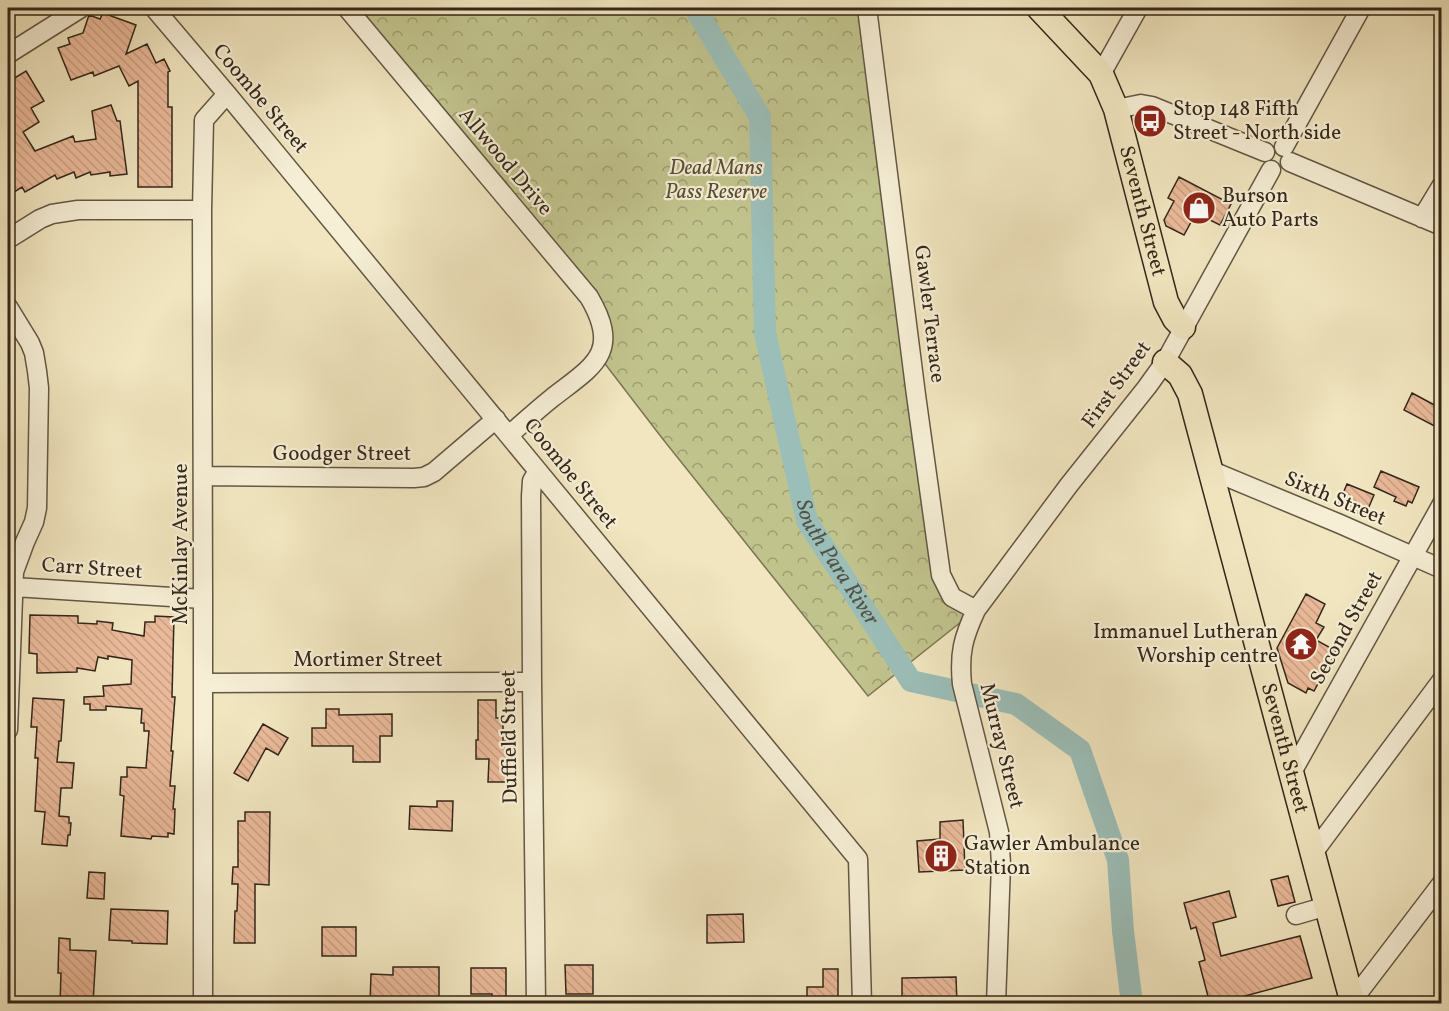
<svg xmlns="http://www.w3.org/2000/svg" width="1449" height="1011" viewBox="0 0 1449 1011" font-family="Vollkorn,serif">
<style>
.forest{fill:url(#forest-crowns);stroke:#7a7554;stroke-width:1.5}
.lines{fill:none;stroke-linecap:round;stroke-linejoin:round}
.river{stroke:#9bbeb8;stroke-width:22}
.building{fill:url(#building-back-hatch);stroke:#34271a;stroke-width:1.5}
.minor-casing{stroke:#635744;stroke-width:21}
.major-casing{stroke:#34271a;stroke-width:27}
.minor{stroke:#f6efd6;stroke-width:18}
.major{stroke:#f1e6c0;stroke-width:24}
.labels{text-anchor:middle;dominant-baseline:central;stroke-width:4.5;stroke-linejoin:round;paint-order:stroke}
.street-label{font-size:21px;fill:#34271a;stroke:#f6efd6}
.poi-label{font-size:21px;fill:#34271a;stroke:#f6efd6;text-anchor:start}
.park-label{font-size:21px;font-style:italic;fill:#574e37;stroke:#f6efd6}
.water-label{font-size:22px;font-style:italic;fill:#535449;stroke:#f6efd6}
</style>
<defs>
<pattern id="forest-crowns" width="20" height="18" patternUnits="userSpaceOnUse" patternTransform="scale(1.5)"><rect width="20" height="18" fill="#c1c38d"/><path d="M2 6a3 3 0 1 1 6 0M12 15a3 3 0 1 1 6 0" fill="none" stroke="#9e9e72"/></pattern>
<pattern id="building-back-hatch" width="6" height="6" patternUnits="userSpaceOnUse" patternTransform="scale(1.5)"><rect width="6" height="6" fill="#eab999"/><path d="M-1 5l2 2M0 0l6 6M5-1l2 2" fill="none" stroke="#c99f83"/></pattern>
</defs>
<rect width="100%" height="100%" fill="#f1e6c0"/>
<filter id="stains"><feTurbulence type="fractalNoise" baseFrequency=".00333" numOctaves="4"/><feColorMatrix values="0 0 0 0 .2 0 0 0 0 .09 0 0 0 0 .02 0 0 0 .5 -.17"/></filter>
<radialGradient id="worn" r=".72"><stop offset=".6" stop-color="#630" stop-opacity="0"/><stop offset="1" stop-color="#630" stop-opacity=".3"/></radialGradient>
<path class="forest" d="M347,8H867L941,575L976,610L868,696L662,438L599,356L601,321Z"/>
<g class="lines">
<path class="river" id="s1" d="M695,8L760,117L765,333L807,521L911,681L1016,704L1080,750L1118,860L1123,931L1132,1004"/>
</g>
<path class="building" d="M103,13L136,25L126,54L147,44L156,63L164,59L170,71L168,72V107H172V187H138V81L129,86L119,66L94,76L93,72L71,80L58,48L70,44L68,38L83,33L89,15L100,19Z
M26,71L44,101L31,108L39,122L23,132L35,151L73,136L75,142L96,139L92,111L111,105L117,121H120L127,174L110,176V172L91,175L90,172L76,178L74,172L57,179L55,175L25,192L22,187L8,196V82Z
M1179,177L1231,204L1220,225L1196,213L1184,235L1166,226L1164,220L1174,201L1168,198Z
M1412,393L1442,409V430L1404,410Z
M1381,471L1419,487L1412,503L1408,501L1406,506L1394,501L1396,497L1374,487Z
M1347,484L1374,495L1365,516L1338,505Z
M1306,594L1325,604L1316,623L1324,627L1316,640L1336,651L1314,691L1308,688L1306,693L1288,683L1277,648Z
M30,615L78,616V623L97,624V621L113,623L112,630L144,636L145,622H155V616L174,617L172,697H175L171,751H173L170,786H175L173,809H175L174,834L168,833V837L152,836L151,839L121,836L124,796L120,795L121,777H127V767L146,768L149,731H144V723H141L142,709L106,706V710H90V704H84V697L104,696L103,686L131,684L132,660L108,656V659L98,657L95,671L77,668V672L37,673V654L29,653Z
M33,698L64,700L61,741H59L57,762L74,763L72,788H61L59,816L69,817V823H71L70,835H68L67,846L42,844L45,812L35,811L38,758H35L37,727H31Z
M478,700H496V718H503V741H508L507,782H488L489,759H476V740H478Z
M326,709H339V715L392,714V736H380V762H353V746H312V728H326Z
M263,724L288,738L278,755L266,748L248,781L234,773Z
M437,801H453L452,831L409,829L410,806L437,807Z
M245,812H270L269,885L255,884V943H234L235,911H237L238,884H232L233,867H238V821H245Z
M963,820L965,870L919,872L917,841L940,839V822Z
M89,872L105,873L104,899L87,898Z
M1288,876L1295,902L1278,906L1271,880Z
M1229,891L1236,917L1213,923L1221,956L1300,936L1312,978L1215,1004H1210L1199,962L1205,960L1196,927L1191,929L1184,903Z
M111,909L168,911L167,944L132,943V941L109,940Z
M743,914L744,942L707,943V915Z
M322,927H356V956H322Z
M59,938L70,939V950L96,951L93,1004H60L61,973H58Z
M565,965H593V994H566Z
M393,967H439V1000H414V1001H389V1004H370L371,974L393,975Z
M471,968H506V1002H492V994H471Z
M823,969H838V1003H807V987H823Z
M956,977L957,1004H902V978Z"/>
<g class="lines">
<defs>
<path id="minor" d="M154,8L227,94L858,859L862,1004
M347,8L589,297C622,353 593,366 552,398C537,410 523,423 509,435
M867,8L916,395L941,575L952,597L976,610
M8,54L81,8
M1101,74L1138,8
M1116,109L1141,104L1152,106L1265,152
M1284,147L1361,8
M1290,162L1442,226
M1422,218L1442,185
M8,239L40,219L52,214L78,210H202
M8,307L30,343L34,353L37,371L39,388L37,508L34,522L25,542L14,572L8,730
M1210,470L1340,524L1442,569
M203,476L414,478L424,477L434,472L496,419
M14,587L203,599
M203,683L532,682
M1291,774L1442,504
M1313,853L1442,680
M1296,915L1327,906
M1352,1001L1442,883
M203,1004V599L202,210L204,120L227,94
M536,1004L532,682L531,496L532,481L538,471
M996,1004L1001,864L999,832L962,684C959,653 963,638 976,610L1069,485L1147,387L1165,362L1271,170"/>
<g id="major">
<path id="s2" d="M1039,8L1101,74L1116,109L1166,302L1175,319L1183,327"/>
<path id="s3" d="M1165,362L1180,375L1190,394L1353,1004"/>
</g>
</defs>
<use href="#minor" class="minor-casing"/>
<use href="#major" class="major-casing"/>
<use href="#minor" class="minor"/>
<use href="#major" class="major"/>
</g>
<defs>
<symbol id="bus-disc" viewBox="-11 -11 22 22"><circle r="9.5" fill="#8f2418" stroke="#f6efd6"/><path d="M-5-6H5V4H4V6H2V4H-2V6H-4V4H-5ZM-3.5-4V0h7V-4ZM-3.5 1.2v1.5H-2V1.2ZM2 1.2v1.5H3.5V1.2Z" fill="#fff"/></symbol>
<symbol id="shop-disc" viewBox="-11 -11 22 22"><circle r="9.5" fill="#8f2418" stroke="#f6efd6"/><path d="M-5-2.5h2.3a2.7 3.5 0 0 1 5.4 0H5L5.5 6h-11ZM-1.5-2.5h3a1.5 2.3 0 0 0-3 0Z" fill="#fff"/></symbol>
<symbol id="temple-disc" viewBox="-11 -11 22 22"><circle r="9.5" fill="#8f2418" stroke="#f6efd6"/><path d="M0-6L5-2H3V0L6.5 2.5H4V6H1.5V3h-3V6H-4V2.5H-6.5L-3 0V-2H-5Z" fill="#fff"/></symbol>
<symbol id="building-disc" viewBox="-11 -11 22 22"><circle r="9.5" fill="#8f2418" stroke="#f6efd6"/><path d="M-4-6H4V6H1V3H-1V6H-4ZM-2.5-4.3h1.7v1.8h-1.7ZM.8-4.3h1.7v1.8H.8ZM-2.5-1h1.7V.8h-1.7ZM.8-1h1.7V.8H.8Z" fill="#fff"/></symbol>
</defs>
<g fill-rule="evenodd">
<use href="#bus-disc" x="1131" y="102" width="38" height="38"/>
<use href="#shop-disc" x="1180" y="189" width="38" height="38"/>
<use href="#temple-disc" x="1282" y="625" width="38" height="38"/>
<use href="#building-disc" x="922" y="837" width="38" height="38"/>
</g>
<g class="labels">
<g class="street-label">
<text transform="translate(260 99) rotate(50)">Coombe Street</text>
<text transform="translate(505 162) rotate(50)">Allwood Drive</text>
<text stroke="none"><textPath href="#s2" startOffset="234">Seventh Street</textPath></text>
<text transform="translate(929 314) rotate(83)">Gawler Terrace</text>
<text transform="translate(1117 385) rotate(-54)">First Street</text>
<text x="342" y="454">Goodger Street</text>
<text transform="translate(570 474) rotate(51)">Coombe Street</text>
<text transform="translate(1335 499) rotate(23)">Sixth Street</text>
<text transform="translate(181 544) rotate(-90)">McKinlay Avenue</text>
<text transform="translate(92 569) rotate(4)">Carr Street</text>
<text transform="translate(1347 628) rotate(-61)">Second Street</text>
<text x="368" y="660">Mortimer Street</text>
<text transform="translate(510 737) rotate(-91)">Duffield Street</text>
<text transform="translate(1001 746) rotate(76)">Murray Street</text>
<text stroke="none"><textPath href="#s3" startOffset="408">Seventh Street</textPath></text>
</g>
<g class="poi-label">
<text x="1173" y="109">Stop 148 Fifth<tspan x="1173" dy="24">Street - North side</tspan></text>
<text x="1222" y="196">Burson<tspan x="1222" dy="24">Auto Parts</tspan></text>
<text x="1278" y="632" text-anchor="end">Immanuel Lutheran<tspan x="1278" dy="24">Worship centre</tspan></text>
<text x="964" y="844">Gawler Ambulance<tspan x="964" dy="24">Station</tspan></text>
</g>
<g class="park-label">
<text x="716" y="168">Dead Mans<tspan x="716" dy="24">Pass Reserve</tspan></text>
</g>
<g class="water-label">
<text stroke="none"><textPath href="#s1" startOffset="586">South Para River</textPath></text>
</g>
</g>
<rect width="1449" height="1011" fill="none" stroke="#f1e6c0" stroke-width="30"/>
<rect x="9" y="9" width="1431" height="993" fill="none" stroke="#34271a" stroke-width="3"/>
<rect x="15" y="15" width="1419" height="981" fill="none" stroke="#34271a" stroke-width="1.5"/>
<rect width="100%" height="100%" filter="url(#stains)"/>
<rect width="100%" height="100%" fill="url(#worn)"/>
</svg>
